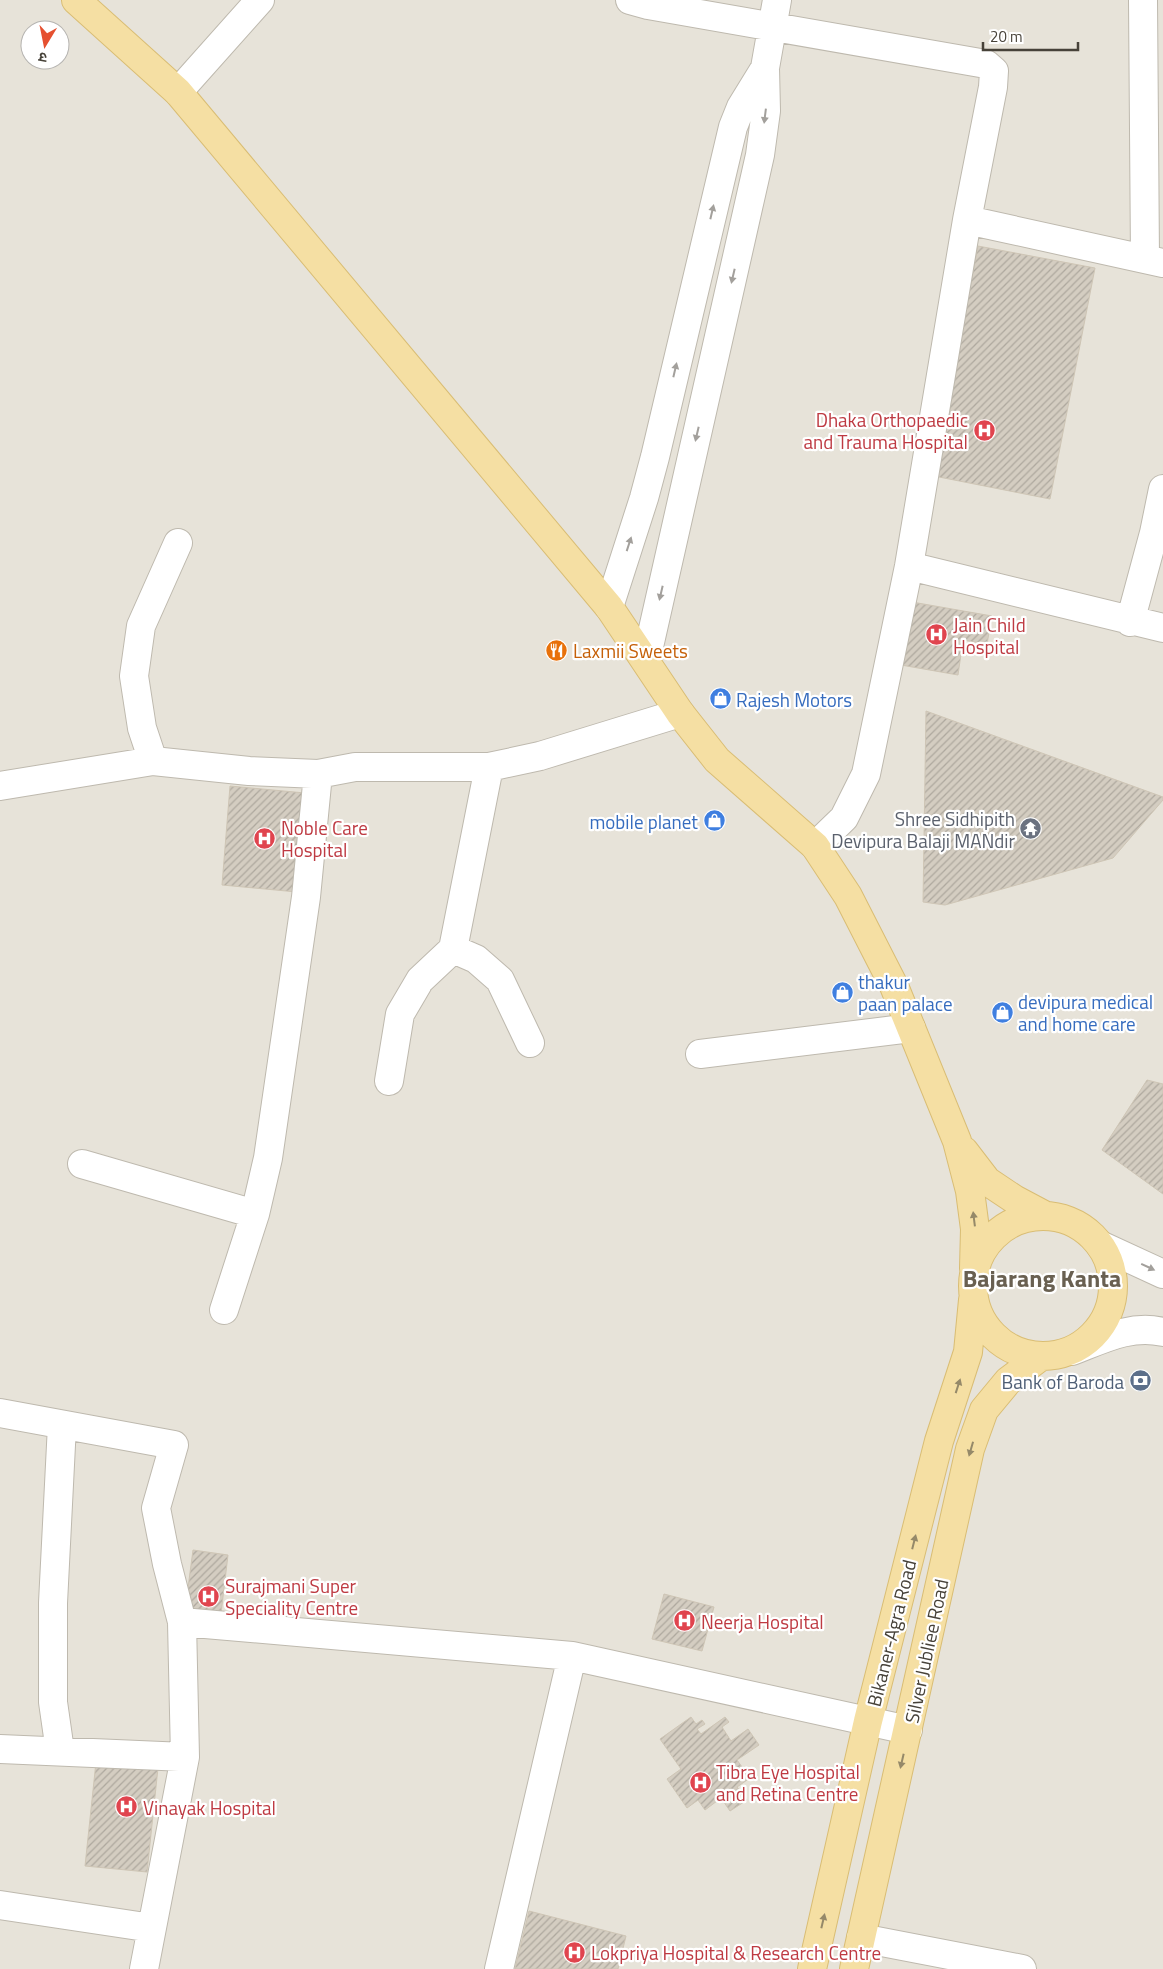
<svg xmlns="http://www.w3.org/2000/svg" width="1163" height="1969" viewBox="0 0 1163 1969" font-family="'Titillium Web','Noto Sans Devanagari',sans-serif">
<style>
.residential{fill:#e7e3d9;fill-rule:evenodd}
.building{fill:url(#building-hatch);stroke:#cec5b5}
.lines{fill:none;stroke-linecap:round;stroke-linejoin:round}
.minor-casing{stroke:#beb9ae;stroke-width:30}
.major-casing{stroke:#d9bd74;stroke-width:30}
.minor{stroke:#fff;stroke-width:28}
.major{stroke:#f5dfa3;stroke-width:28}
.oneway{fill:#a3a09c}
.oneway2{fill:#958969}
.labels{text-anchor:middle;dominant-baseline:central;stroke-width:4.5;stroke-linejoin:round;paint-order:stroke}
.health-label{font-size:19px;fill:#be3a42;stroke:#fff;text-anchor:start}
.food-label{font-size:19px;fill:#c56008;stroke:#fff;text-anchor:start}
.shop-label{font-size:19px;fill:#366cbe;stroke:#fff;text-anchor:start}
.worship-label{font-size:19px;fill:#5b616d;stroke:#fff;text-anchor:end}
.service-label{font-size:19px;fill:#4e5e75;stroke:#fff;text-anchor:end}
.street-label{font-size:19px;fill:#474239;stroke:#fff}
.district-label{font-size:24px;font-weight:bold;fill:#696051;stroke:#fff}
</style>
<defs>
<pattern id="building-hatch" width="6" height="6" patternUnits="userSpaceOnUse" patternTransform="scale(1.25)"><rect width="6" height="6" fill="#d4cdc1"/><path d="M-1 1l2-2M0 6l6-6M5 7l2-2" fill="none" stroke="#aea89e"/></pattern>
</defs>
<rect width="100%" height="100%" fill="#f4f1eb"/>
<path class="residential" d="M0,0H1163V1969H0ZM30,30H60V60H30Z"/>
<path class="building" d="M978,246L1095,268L1050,499L934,476Z
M912,602L992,616L987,644L963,640L958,675L901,665Z
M926,711L1163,797V800L1113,858L945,905L923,902Z
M230,786L305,793L297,892L222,885Z
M1147,1080L1163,1084V1194L1102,1150Z
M193,1550L228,1555L220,1622L184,1618Z
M664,1594L714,1607L702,1651L652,1639Z
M691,1717L696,1724L702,1720L705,1724L697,1729L701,1734L725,1717L729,1722L722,1727L731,1741L748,1729L759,1745L737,1760L750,1778L737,1787L747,1800L730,1811L721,1798L705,1810L698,1800L687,1808L667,1779L681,1769L660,1739Z
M96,1762L158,1768L147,1872L85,1866Z
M529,1911L626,1936L618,1969H515Z"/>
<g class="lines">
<defs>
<path id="minor" d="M630,0L648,5L986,64L994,71L993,87L967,220L1163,263
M1143,0L1145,259
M178,92L260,0
M909,566L1163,628
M609,607L644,498L655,457L733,127L741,107L765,68
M1130,622L1154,533L1163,489
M646,660L760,155L766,111L765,68L777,0
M153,761L142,728L134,676L141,626L178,543
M0,786L153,761L249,771L318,774L355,767H489L540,756L680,713
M815,846L844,818L866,774L909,566L967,220
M453,949L476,959L500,980L530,1043
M700,1054L911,1028
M389,1081L400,1014L420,980L453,949L489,767
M82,1164L255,1214
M1100,1245L1163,1274
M224,1310L255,1214L268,1158L306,897L318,774
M1072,1351C1101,1340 1131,1324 1163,1332
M0,1413L174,1445L156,1508L167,1564L182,1622
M0,1749L185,1757L182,1622L572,1656L908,1730
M60,1751L53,1702V1603L62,1425
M0,1905L152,1928
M861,1938L1022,1969
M144,1969L185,1757
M499,1969L572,1656"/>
<path id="major" d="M76,0L178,92L609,607L680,713L717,760L815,846L848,896L894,986L957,1141L970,1191L975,1229L974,1268
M964,1151L987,1181L1014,1199L1046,1216
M973 1286a70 70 0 1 1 140 0a70 70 0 1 1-140 0Z
M812,1969L868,1721L939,1441L968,1352L973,1300
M854,1969L970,1449L984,1410L1008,1381L1040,1357"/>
</defs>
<use href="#minor" class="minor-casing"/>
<use href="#major" class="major-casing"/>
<use href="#minor" class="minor"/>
<use href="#major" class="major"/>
</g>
<defs><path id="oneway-solid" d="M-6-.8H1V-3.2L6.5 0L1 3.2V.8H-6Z" transform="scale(1.25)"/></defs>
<g class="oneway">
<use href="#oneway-solid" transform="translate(765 116) rotate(97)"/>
<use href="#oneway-solid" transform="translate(712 212) rotate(-77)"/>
<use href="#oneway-solid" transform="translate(733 276) rotate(103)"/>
<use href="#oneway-solid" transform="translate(675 370) rotate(-77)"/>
<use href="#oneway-solid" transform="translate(697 434) rotate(103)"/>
<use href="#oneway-solid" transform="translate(629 544) rotate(-72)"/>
<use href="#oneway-solid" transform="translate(661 593) rotate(103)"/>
<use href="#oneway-solid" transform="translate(1148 1267) rotate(25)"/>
</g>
<g class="oneway2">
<use href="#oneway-solid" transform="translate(974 1219) rotate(-97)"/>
<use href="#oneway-solid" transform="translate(958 1386) rotate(-72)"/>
<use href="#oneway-solid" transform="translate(971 1449) rotate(106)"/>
<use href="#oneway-solid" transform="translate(914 1542) rotate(-76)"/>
<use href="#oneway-solid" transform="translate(902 1761) rotate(103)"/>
<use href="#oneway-solid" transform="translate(823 1921) rotate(-77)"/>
</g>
<defs>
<symbol id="hospital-disc" viewBox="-11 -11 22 22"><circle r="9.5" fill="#e0444e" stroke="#fff"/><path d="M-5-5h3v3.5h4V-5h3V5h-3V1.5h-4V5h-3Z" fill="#fff"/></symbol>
<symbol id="restaurant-disc" viewBox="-11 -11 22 22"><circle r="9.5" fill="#e8710a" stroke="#fff"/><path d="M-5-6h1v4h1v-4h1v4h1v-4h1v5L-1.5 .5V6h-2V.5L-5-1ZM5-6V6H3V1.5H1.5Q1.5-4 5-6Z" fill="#fff"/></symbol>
<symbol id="shop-disc" viewBox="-11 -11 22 22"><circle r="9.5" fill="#3f7fe0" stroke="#fff"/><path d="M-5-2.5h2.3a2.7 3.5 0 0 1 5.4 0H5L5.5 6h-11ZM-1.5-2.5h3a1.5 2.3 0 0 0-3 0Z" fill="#fff"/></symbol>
<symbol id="temple-disc" viewBox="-11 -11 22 22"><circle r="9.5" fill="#6b7280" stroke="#fff"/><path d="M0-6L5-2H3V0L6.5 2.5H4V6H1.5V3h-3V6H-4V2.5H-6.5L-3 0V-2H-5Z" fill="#fff"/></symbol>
<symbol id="bank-disc" viewBox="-11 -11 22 22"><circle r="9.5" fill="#5c6f8a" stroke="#fff"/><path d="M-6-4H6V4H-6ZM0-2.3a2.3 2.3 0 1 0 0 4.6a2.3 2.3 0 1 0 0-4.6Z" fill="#fff"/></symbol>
</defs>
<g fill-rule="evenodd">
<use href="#hospital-disc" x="972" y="418" width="25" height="25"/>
<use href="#hospital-disc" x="924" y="622" width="25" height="25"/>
<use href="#restaurant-disc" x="544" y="638" width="25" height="25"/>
<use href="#shop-disc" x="708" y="686" width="25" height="25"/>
<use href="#shop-disc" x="702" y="808" width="25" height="25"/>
<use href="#temple-disc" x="1018" y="816" width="25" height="25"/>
<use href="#hospital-disc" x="252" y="826" width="25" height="25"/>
<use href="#shop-disc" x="830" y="980" width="25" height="25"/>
<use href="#shop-disc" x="990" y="1000" width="25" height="25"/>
<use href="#bank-disc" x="1128" y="1368" width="25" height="25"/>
<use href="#hospital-disc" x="196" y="1584" width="25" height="25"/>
<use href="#hospital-disc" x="672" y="1608" width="25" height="25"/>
<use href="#hospital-disc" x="688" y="1770" width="25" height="25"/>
<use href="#hospital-disc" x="114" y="1794" width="25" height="25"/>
<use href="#hospital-disc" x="562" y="1940" width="25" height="25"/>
</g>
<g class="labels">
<g class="health-label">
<text x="968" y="419" text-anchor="end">Dhaka Orthopaedic<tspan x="968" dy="22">and Trauma Hospital</tspan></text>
<text x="953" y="624">Jain Child<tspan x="953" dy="22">Hospital</tspan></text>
<text x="281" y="827">Noble Care<tspan x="281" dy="22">Hospital</tspan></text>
<text x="225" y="1585">Surajmani Super<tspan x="225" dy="22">Speciality Centre</tspan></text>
<text x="701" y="1621">Neerja Hospital</text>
<text x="716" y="1771">Tibra Eye Hospital<tspan x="716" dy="22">and Retina Centre</tspan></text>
<text x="143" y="1807">Vinayak Hospital</text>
<text x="591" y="1952">Lokpriya Hospital &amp; Research Centre</text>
</g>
<g class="food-label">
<text x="573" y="650">Laxmii Sweets</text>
</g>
<g class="shop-label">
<text x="736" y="699">Rajesh Motors</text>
<text x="698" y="821" text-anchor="end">mobile planet</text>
<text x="858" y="981">thakur<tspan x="858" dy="22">paan palace</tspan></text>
<text x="1018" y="1001">devipura medical<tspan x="1018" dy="22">and home care</tspan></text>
</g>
<g class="worship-label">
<text x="1015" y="818">Shree Sidhipith<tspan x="1015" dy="22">Devipura Balaji MANdir</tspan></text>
</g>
<g class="service-label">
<text x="1124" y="1381">Bank of Baroda</text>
</g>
<g class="street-label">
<text transform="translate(891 1633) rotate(-76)">Bikaner-Agra Road</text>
<text transform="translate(926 1651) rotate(-78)">Silver Jubliee Road</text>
</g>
<g class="district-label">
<text x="1042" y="1278">Bajarang Kanta</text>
</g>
</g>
<g transform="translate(45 45) rotate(190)"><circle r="24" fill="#ffffff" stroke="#b5b3b0"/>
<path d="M0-4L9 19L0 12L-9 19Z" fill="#e55030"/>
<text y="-8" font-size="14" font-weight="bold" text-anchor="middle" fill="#474239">उ</text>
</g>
<path d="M983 42v8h95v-8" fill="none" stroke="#474239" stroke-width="2.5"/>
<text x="990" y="42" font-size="15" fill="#474239" stroke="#ffffff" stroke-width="4" paint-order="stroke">20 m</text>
</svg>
